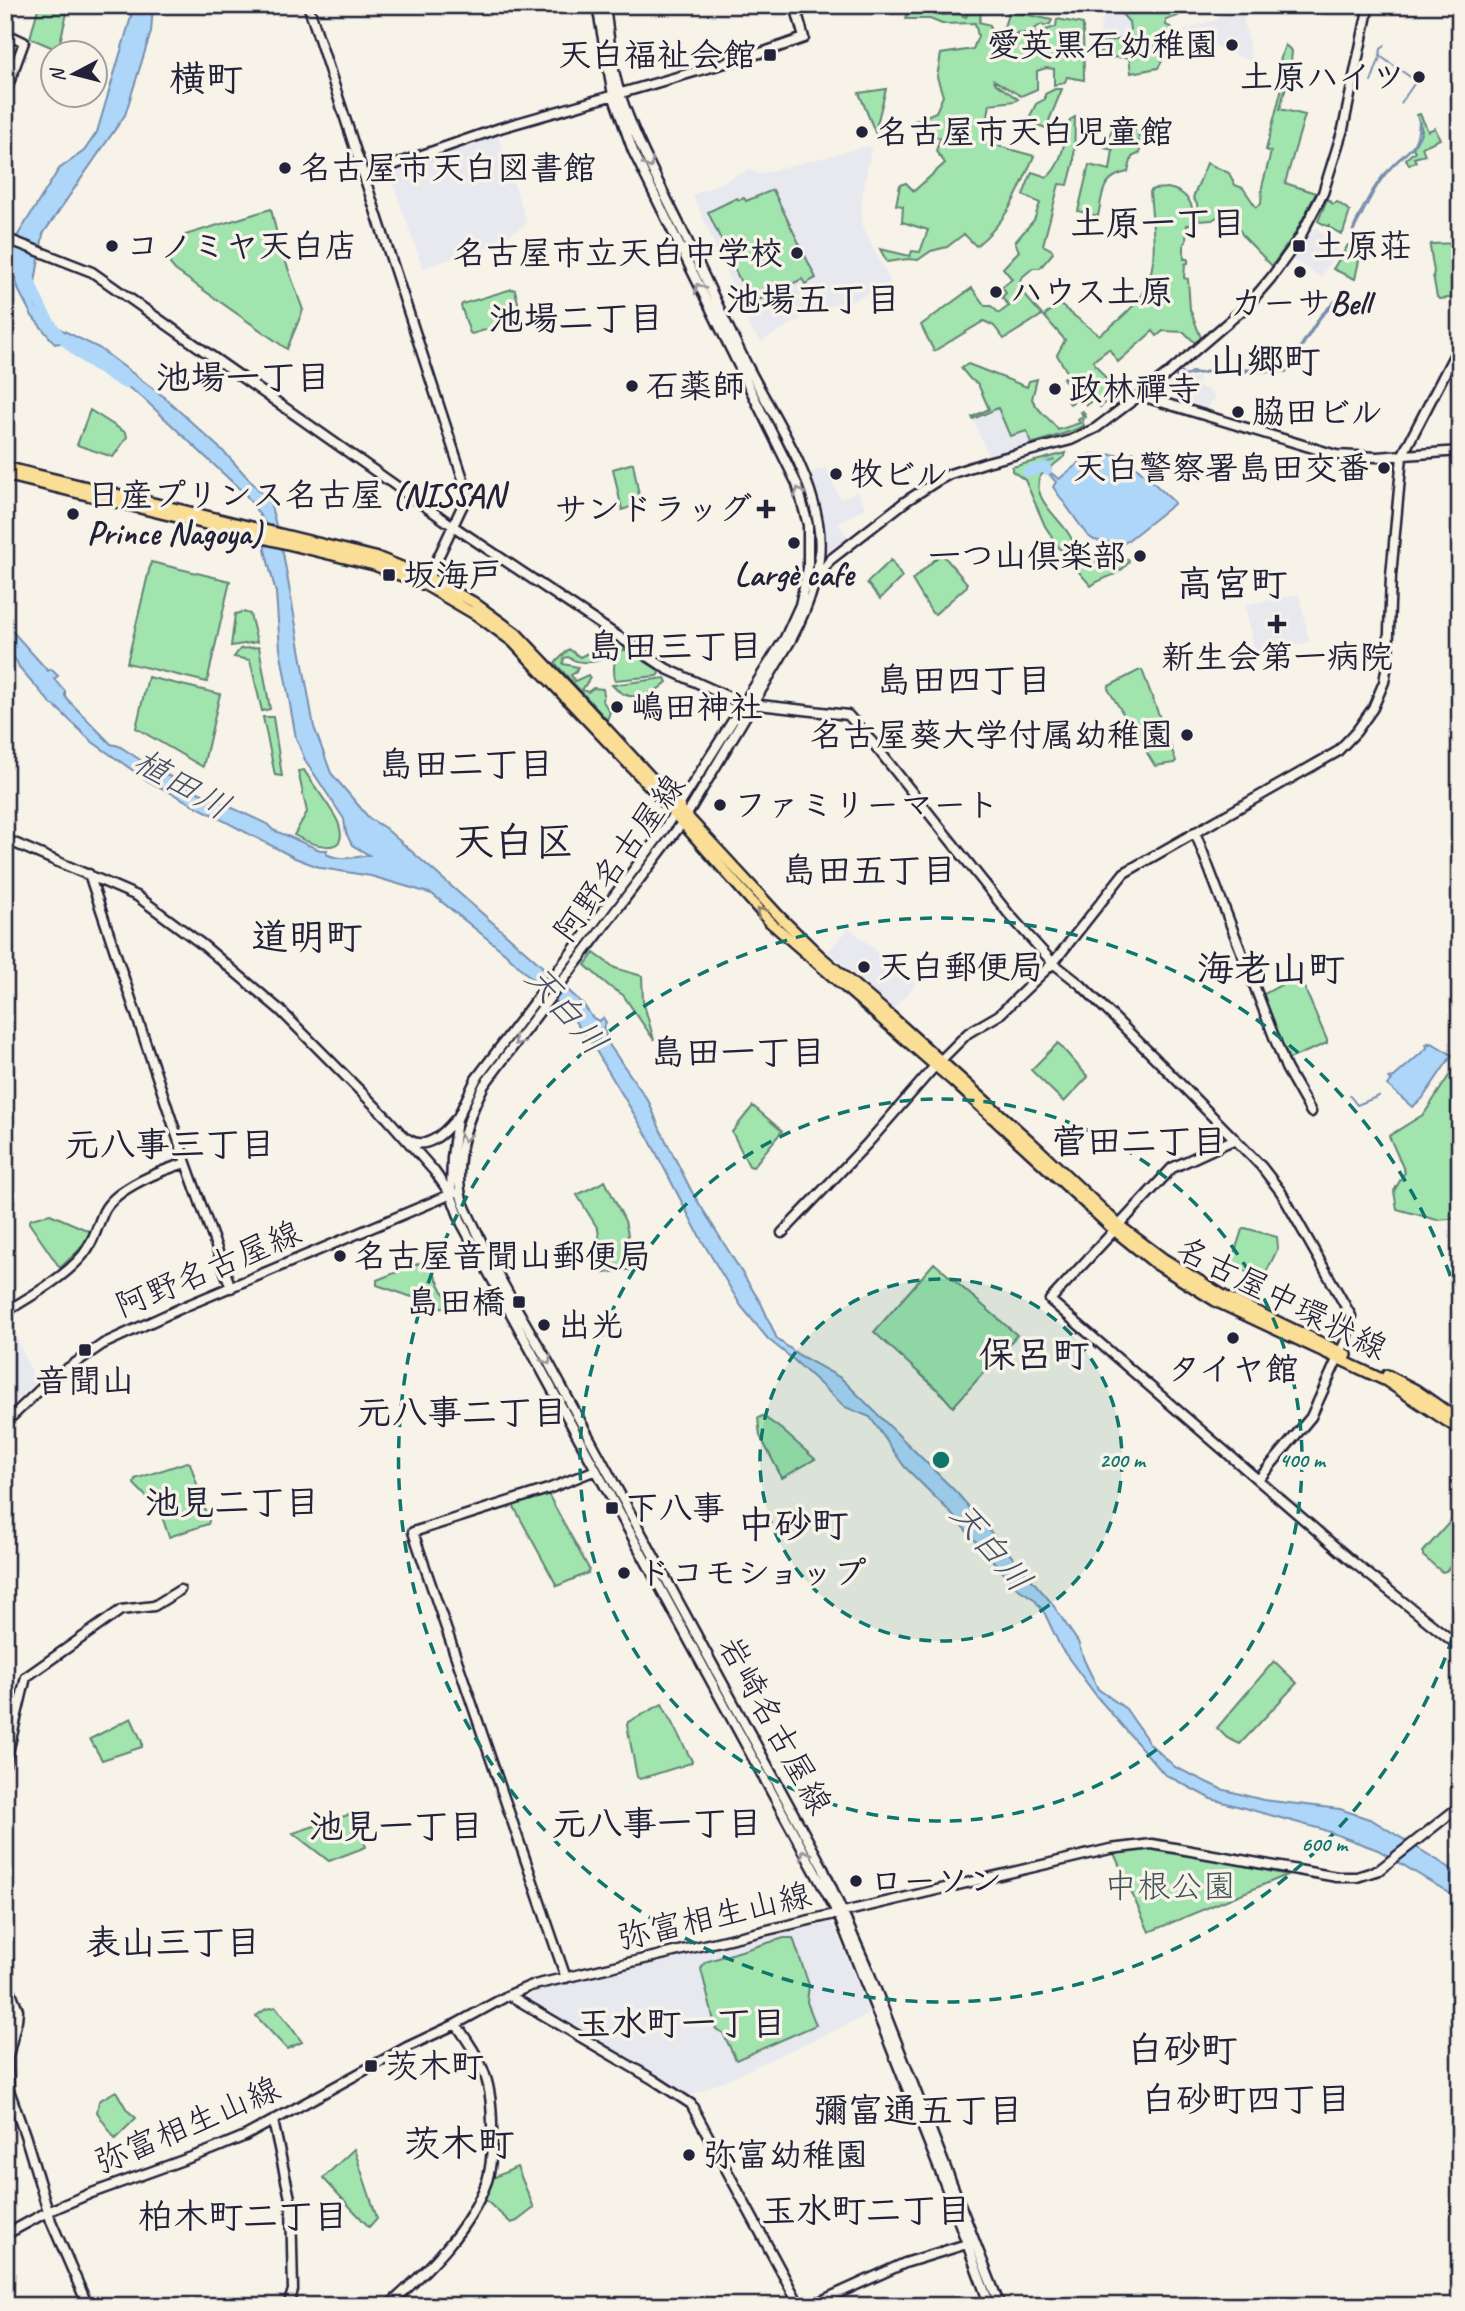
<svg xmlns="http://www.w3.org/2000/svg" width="1465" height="2311" viewBox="0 0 1465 2311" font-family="Caveat,'Klee One',sans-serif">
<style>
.built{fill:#e8e8ef}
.green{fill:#a1e4ae;stroke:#628374;stroke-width:2}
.water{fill:#aed6f9;stroke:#768ead;stroke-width:2}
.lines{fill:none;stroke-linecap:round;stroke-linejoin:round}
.stream{stroke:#768ead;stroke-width:2}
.river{stroke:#aed6f9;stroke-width:10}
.secondary-casing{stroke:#22223b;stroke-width:13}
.primary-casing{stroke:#22223b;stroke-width:14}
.secondary{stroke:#f7f3e8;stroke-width:8}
.primary{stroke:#fbde96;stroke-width:9}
.oneway{stroke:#97959a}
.oneway2{stroke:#8e8068}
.ring{fill:none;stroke:#0f766e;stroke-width:3.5;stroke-dasharray:12 9}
.poi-dot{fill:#22223b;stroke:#f7f3e8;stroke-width:2.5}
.labels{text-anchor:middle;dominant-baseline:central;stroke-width:7;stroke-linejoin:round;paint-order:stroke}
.poi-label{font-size:33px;font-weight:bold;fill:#22223b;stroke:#f7f3e8;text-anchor:start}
.street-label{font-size:33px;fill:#22223b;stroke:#f7f3e8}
.park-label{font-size:33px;fill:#425258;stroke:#f7f3e8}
.neighbourhood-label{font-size:35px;font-weight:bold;fill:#22223b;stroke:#f7f3e8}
.water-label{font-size:35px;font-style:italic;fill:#454f6a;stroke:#f7f3e8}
.quarter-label{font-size:37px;font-weight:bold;fill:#22223b;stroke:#f7f3e8}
.district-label{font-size:40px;font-weight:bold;fill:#22223b;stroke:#f7f3e8}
.centre{fill:#0f766e;stroke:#f7f3e8;stroke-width:3.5}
.ring-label{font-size:21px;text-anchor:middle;font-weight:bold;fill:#0f766e;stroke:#f7f3e8;stroke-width:7;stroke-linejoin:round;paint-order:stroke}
</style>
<rect width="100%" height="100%" fill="#f7f3e8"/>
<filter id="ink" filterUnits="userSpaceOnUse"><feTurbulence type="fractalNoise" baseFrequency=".0143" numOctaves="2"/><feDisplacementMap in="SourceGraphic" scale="14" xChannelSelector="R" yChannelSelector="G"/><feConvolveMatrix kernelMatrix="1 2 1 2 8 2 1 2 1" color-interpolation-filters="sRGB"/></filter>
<g filter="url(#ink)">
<path class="built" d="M1104,5H1108L1112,12L1121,13L1129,22L1131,38L1102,42L1100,28L1105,13Z
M1242,10L1252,62L1183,31Z
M498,136L527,223L495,245L423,268L389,172Z
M868,146L871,149L862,198V226L890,281L889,284L852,301L815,310L761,342L751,330L693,195L749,170L759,174Z
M1315,228L1340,242L1341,245L1321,277L1293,260Z
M1199,377L1198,386L1208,390L1215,396L1207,409L1182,401L1191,392L1183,383L1169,397L1162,394L1161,389L1171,380Z
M998,408L1010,436L1027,431L1031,444L988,455L973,419Z
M826,468L840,499L858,492L865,508L838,523L849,538L830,551L825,549L822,519L811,476L814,471Z
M1299,594L1309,642L1255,653L1245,605Z
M849,928L916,984L893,1009L828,951Z
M6,1318L8,1319L36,1382L5,1412Z
M828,1923L834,1926L869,2012L866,2016L688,2097L529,2001V1993Z"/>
<path class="green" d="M39,5H69L58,50L30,38Z
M911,5H942L943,15L958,14L966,17L971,5L983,6L979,22L990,25V31L1002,33L1009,11L1052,20L1050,24L1044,26L1042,24L1028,33L1002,35L1001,38L1027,35L1056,27L1057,19L1083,24L1084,80L1067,77L1065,82L1054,85V69L1046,68L1037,71V89L1021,96L994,80L996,84L1018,99L1015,101L990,104L984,142L1034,156C1018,193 1008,220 976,246L964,234L947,247L931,251L918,260L908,259L887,262L880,249L910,256L912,251L920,252L928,230L902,222L903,206L896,205L900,185L906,183L914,191L945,163L936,151L940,138L910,127V123L936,112L943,96L937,77L941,54L973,49L978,36L975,23L942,24L930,19H906L907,12Z
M1108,5H1184L1175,8L1178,16L1166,20V25L1172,28L1177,35L1158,68L1131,73L1129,57L1097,58V53L1101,52L1100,42L1131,38L1129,22L1121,13L1109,12Z
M1285,45L1292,51L1291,62L1299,66L1290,71L1280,109L1305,115L1285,183L1316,193L1296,232L1272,266L1244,237L1227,211L1212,220L1199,221L1197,204L1193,198L1207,163L1229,173L1235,185L1243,188L1256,207L1261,204L1262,187L1271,152L1266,150L1286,72L1278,67Z
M886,89L875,132L859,93Z
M1055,89H1062L1046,128L1034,124L1030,116L1036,104L1045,99V94Z
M1420,114L1428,131L1435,128L1440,139L1422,147L1425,155L1414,158L1416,162L1409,165L1406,159L1415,151L1413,148L1422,131L1417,115Z
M1075,117L1074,162L1068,185L1059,184L1043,245L1052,250L1053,253L1040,268H1033L1021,278L1019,287L1022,292L1042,315L1004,339L994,326L984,321L934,351L921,325L972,288L985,306H991L999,313L1009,306L1002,297L1006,293L1002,287L1012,279L1003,268L1019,251L1015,242L1034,220L1040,203L1023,195L1032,172L1047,177C1062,167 1065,137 1070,120Z
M1113,127L1138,130L1140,153L1132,157L1128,172C1101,177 1103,193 1098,216L1078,211L1089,165L1110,170L1113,150L1104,148Z
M1168,188C1188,192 1197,207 1191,225H1187L1186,242L1184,243V259H1188V263L1185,264L1184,278L1188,279L1190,309L1201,338L1195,343L1184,332L1163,331L1157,336L1153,331L1118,362L1109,349L1093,361L1117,394L1100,407L1094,399L1087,405L1081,397L1070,404L1065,397L1077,390L1071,379L1066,382L1063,378L1069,375L1057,355L1065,340L1044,316L1059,304L1099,335C1163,290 1156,263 1150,192L1153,189Z
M773,190L816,278L805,284L802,279L751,304L708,212L737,198L739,200L744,198L746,201Z
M1327,199L1333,204L1337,202L1350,211L1343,233L1341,234L1329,227V225L1327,226L1318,221Z
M271,209L279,243L303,310L287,349L175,270L170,264L171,256L185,235Z
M1460,243V297L1439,299L1437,297L1433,275L1434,272L1430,247L1431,244Z
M1360,244L1362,247L1355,279L1333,269L1348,245Z
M512,289L515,290L522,319L472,334L470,333L461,306L462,304Z
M968,364L1027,387L1029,381L1037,379L1032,399C1038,412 1051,419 1058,430L1080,423L1078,420L1083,416L1081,412L1083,411L1086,417L1082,420L1084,426L1072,431L1031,444L1027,431L1010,436L998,408L973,419L972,417L989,409L978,384L970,379L961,368Z
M90,410L126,433L127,437L113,457L77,445Z
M1066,453L1065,456L1040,476C1031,499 1060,518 1070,536C1074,542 1076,551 1078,558H1080V548L1100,571L1101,568L1090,553L1116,559H1128L1129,562C1114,580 1107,574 1091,586L1063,554L1045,526L1025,480L1012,471V467Z
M633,463L640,501L639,504L622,510L613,469Z
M940,555H943L967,583V586L935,614L932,613L912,580Z
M891,560L902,577L880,599L867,583Z
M151,562L230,581L207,682L127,663Z
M243,612L250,614L257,642L231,646L235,614Z
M601,643L605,648L600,660C589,663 578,664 568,657L564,658L563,664L578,667L576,672L571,675L575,681L588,675L590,678L582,690L588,692L593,688L603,689L604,695L602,700L610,712L607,720L555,663L569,649L580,657L596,649Z
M259,647L270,709L262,711L250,660L234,657L240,649Z
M624,649L659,670V673L657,676L615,680C613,668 613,656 624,649Z
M1140,670H1142L1176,761L1174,763L1155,766L1108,689L1109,686Z
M148,677L220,694L203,767L136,728Z
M665,678L667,682C651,697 628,704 612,685Z
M263,717H273L282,776L275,775Z
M304,770C313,785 331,807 338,822C352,860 310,844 294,835L307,812L298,771Z
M594,953L615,968L642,976L643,1001L654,1040L623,995L610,987L585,965Z
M1299,975L1327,1040V1043L1289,1059L1286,1057L1264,998V994Z
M1058,1043L1088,1077L1064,1102L1031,1070Z
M1460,1059V1218L1437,1220L1397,1209L1394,1191L1405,1172L1389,1136L1424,1114Z
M753,1106L782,1131L753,1167L749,1166L732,1132Z
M605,1181L625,1221L635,1265L633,1269L604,1273L598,1229L577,1195Z
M50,1214L89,1231V1234L80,1249L60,1268L29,1223L31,1219Z
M1245,1228L1277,1237L1278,1248L1263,1279L1260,1280L1231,1263L1242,1230Z
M425,1261L428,1262L450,1305L447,1309L377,1285V1280Z
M934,1263L1017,1335L953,1407L941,1393L874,1332Z
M763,1416L781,1429L815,1459L782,1478L760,1436L758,1418Z
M187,1462L190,1463L209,1521L208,1524L169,1537L160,1511L134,1484L135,1479Z
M544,1493L548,1494L589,1569L588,1573L557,1586L513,1505L515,1503Z
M1456,1515H1460V1555L1446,1571L1442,1572L1423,1556V1552Z
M1274,1661L1297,1683L1240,1744L1227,1738L1217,1728Z
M662,1704L692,1761L691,1763L640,1779L637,1777L627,1725L628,1722Z
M131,1718L142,1742V1747L102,1760L90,1739Z
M354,1813L366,1847L329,1861L293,1833Z
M1151,1846L1287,1875L1149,1932L1113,1851Z
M784,1938H793L809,1985L807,2002L816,2025L736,2060L723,2033L716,2029L701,1969L705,1962Z
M276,2007L302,2042L287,2049L256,2016L266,2009Z
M116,2091L127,2110L136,2118L115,2139L97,2112L99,2101Z
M354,2149L377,2218L369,2227L323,2178Z
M517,2167L534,2208L517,2221L511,2223L481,2196L488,2180Z"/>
<path class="water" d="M130,5H153L151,32L125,115L43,234L33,295L37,308L49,321L62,330L99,348L163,396L226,454L270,502L283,553L314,727L331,773L369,818L385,828L534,959L583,1004L592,1017L599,1021L603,1018L606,1022L603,1028L610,1046L649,1102L660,1129L692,1192L762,1305L777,1339L799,1355L841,1378L957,1493L1051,1602L1078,1642L1084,1660L1098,1689L1126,1709L1150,1744L1175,1767L1221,1789L1263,1800L1340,1809L1372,1820L1450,1868L1460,1879V1902L1451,1894L1378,1850L1321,1829L1211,1799L1164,1774L1098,1698L1061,1648L1045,1614L1034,1599L1017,1588L947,1509L904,1466L870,1417L845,1407L794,1360L768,1339L741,1306L701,1239L649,1139L595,1049L574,1020L505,953L432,894L371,876L321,868L295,858L148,781L91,741L55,706L52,705L19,667L17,662L5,648V623L48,671L51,669L58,676L54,679L65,691V696L68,700L111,744L119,746L145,763L198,792L267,824L273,830L320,850H327L326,854C341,861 353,858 369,855L352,845L346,833L344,819L305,760L296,738L280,649L276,593L265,550V523L246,495L143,398L65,342L55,344L32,316L19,291L12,266L11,246L59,169L84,151L97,132L131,17Z
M1133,452L1137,455L1131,462L1173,501L1174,504L1122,545L1094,540L1087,535L1053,487L1056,482L1049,474L1051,473L1059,479L1090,454L1122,455L1127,459Z
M1429,1043V1045L1432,1043L1452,1055L1422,1099L1412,1107L1387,1085L1392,1080L1389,1078L1394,1077L1427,1048L1426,1044Z"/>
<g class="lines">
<path class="stream" d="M1385,45L1381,49L1380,56L1416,81L1401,103
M1371,82L1380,57
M1419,120C1421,128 1422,133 1417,141C1410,153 1399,158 1390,169C1373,187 1363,215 1351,235C1358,215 1374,184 1389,169C1407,148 1418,152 1419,120Z
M1344,292L1343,295L1321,317L1286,372L1216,371L1176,377L1181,372L1183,375L1186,376L1191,372L1201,373L1215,369L1285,370L1320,316Z
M1040,465L1054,460
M1350,1096L1357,1105L1379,1096"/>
<path class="river" d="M30,280C49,336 76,355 125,384
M1027,472L1046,467L1047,470"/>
<defs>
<path id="secondary" d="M308,5L468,494L426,583
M605,5C609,35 611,66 620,94C636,141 660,185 682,230C705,276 725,323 749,369C774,417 809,468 818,523C825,566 810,603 791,640L682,823L484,1085C468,1117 455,1153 460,1190C461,1203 470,1217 476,1230C496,1274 521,1317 546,1358L822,1866L869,1972L1000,2306
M5,33L24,42L5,94
M364,175L500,128L767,51L804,38L795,5
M5,238L92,272L453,526L667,669L742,703L848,715L873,743L1008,913L1053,963L999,1015L968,1033L935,1066L867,1144L782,1233
M1141,396L1336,455L1377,457L1460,451
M818,578L830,560L906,501L937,481L950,474L987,462L1071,440L1096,428L1164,377L1247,306L1271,278L1299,239L1323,193L1343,129L1369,5
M1195,832L1286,1068L1311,1112
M5,839L137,896L203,945L280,1010L388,1119L434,1171L451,1195L462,1224L838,1914L945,2184L990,2306
M89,874L186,1163L231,1288
M408,1139C426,1152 444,1133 455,1120
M1235,1139L1172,1168L1050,1300L1353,1562L1460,1647
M451,1195L452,1157L457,1119L476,1079L663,831L785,638L800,605L808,568V525L797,484L633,151L613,95L597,5
M5,1312C30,1297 65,1277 83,1255C94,1242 97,1226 104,1211C116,1188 162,1170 186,1163
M5,1423L49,1381L103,1344L188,1305L454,1193
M1259,1479L1311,1417L1346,1340L1351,1316L1281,1192L1261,1166L1156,1059L1081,985L1053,963L1124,873L1337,752L1356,732L1373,708L1384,682L1388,659L1391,576L1402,456L1460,344
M5,1765L26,1677L121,1610L154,1606L180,1590
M5,1976L18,2010L17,2020L7,2060L9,2090L25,2135L51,2221L88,2306
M566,1978L413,1532L548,1489L596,1470
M509,1995L654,2080L691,2104L800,2306
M273,2121L291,2203L293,2290L288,2306
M5,2235L47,2212L89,2194L211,2150L245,2136L407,2047L456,2024L509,1995L530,1986L1110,1849L1152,1844L1337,1877H1357L1379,1870L1460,1806
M388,2306C427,2271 469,2231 487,2181C492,2165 492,2145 492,2128C492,2111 491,2092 485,2075C479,2057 467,2040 456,2024
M810,2306L905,2263L970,2243"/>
<path id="primary" d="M5,467L379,558L429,578L473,602L517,634L577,697L781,918L820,956L892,1017L1031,1142L1120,1226L1164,1259L1224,1296L1347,1355
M5,475L374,565L425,585L478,616L512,641L656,793L770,922L954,1082L1115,1231L1156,1264L1217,1302L1386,1381L1460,1430
M1387,1375L1416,1390L1460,1421"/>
</defs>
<use href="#secondary" class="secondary-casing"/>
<use href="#primary" class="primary-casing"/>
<use href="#secondary" class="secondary"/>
<use href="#primary" class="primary"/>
</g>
<defs><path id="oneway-chevron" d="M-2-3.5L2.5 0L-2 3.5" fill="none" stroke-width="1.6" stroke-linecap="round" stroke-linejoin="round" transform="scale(1.75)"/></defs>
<g class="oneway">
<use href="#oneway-chevron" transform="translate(649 164) rotate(63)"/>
<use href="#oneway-chevron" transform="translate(699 288) rotate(-117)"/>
<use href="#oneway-chevron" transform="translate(799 492) rotate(-109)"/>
<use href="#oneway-chevron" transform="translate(518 1041) rotate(128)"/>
<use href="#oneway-chevron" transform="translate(465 1137) rotate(100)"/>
<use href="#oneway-chevron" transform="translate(547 1360) rotate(61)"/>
<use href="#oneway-chevron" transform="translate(805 1854) rotate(-119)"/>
</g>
<use class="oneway2" href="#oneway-chevron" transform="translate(761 912) rotate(-131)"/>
</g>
<circle cx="941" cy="1460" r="181" fill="#0f766e" fill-opacity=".12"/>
<g class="ring">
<circle cx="941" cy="1460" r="181"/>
<circle cx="941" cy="1460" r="361"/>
<path d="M1459 1618A542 542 0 1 1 1459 1302"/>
</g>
<g class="poi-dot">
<circle cx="1232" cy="45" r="7"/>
<rect x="763" y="48" width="14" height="14" rx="3.5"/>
<circle cx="1419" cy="77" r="7"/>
<circle cx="862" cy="132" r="7"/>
<circle cx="285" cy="168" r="7"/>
<circle cx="112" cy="246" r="7"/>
<rect x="1292" y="239" width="14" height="14" rx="3.5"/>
<circle cx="797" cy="253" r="7"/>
<circle cx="1300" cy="272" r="7"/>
<circle cx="996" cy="292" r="7"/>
<circle cx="632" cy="386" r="7"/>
<circle cx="1055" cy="389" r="7"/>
<circle cx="1238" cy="412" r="7"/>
<circle cx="1384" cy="468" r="7"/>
<circle cx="836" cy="474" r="7"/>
<path d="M762.5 498.5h7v7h7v7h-7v7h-7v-7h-7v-7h7z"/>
<circle cx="73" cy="514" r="7"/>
<circle cx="794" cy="543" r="7"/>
<circle cx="1140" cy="556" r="7"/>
<rect x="382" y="568" width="14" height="14" rx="3.5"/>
<path d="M1273.5 613.5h7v7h7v7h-7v7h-7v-7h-7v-7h7z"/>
<circle cx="617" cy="707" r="7"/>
<circle cx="1187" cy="735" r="7"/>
<circle cx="720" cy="805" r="7"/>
<circle cx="864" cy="967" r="7"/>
<circle cx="340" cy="1256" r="7"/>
<rect x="512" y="1295" width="14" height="14" rx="3.5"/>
<circle cx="544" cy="1325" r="7"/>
<circle cx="1233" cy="1338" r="7"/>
<rect x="78" y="1343" width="14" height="14" rx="3.5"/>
<rect x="605" y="1501" width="14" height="14" rx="3.5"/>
<circle cx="624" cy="1573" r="7"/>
<circle cx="856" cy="1881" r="7"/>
<rect x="364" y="2059" width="14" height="14" rx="3.5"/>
<circle cx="689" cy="2155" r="7"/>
</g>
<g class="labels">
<g class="poi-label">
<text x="1218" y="45" text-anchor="end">愛英黒石幼稚園</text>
<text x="756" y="55" text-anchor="end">天白福祉会館</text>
<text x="1405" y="77" text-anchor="end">土原ハイツ</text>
<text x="876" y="132">名古屋市天白児童館</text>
<text x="299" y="168">名古屋市天白図書館</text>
<text x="126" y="246">コノミヤ天白店</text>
<text x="1313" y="246">土原荘</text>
<text x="783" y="253" text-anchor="end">名古屋市立天白中学校</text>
<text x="1010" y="292">ハウス土原</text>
<text x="1300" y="303" text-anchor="middle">カーサBell</text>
<text x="646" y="386">石薬師</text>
<text x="1069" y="389">政林禪寺</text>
<text x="1252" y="412">脇田ビル</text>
<text x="1370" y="468" text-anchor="end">天白警察署島田交番</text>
<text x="850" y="474">牧ビル</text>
<text x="87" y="495">日産プリンス名古屋 (NISSAN<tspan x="87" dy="38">Prince Nagoya)</tspan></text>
<text x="752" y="509" text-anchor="end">サンドラッグ</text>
<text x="1126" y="556" text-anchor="end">一つ山倶楽部</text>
<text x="794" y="574" text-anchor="middle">Largè cafe</text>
<text x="403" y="575">坂海戸</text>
<text x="1277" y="657" text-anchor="middle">新生会第一病院</text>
<text x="631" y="707">嶋田神社</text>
<text x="1173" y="735" text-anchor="end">名古屋葵大学付属幼稚園</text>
<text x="734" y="805">ファミリーマート</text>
<text x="878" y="967">天白郵便局</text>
<text x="354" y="1256">名古屋音聞山郵便局</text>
<text x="505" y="1302" text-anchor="end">島田橋</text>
<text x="558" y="1325">出光</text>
<text x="1233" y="1369" text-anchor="middle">タイヤ館</text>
<text x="85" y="1381" text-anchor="middle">音聞山</text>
<text x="626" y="1508">下八事</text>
<text x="638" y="1573">ドコモショップ</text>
<text x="870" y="1881">ローソン</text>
<text x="385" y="2066">茨木町</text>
<text x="703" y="2155">弥富幼稚園</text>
</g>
<g class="street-label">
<text transform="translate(619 858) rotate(-54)">阿野名古屋線</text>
<text transform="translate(208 1269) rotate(-23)">阿野名古屋線</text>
<text transform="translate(1282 1298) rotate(27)">名古屋中環状線</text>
<text transform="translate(775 1725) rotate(61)">岩崎名古屋線</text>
<text transform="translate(714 1916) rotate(-13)">弥富相生山線</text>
<text transform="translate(187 2125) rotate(-23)">弥富相生山線</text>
</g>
<g class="park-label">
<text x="1170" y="1886">中根公園</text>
</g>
<g class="neighbourhood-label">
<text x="1158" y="223">土原一丁目</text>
<text x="813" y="299">池場五丁目</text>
<text x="576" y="318">池場二丁目</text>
<text x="243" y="377">池場一丁目</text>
<text x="675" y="646">島田三丁目</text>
<text x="964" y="680">島田四丁目</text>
<text x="466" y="764">島田二丁目</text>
<text x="869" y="870">島田五丁目</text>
<text x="738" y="1052">島田一丁目</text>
<text x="1139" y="1141">菅田二丁目</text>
<text x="170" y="1144">元八事三丁目</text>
<text x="462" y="1412">元八事二丁目</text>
<text x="232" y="1502">池見二丁目</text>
<text x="657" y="1823">元八事一丁目</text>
<text x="396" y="1826">池見一丁目</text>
<text x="173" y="1942">表山三丁目</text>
<text x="681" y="2023">玉水町一丁目</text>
<text x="1246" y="2099">白砂町四丁目</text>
<text x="918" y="2110">彌富通五丁目</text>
<text x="866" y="2210">玉水町二丁目</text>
<text x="243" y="2216">柏木町二丁目</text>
</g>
<g class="water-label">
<text transform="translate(182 784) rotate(30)">植田川</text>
<text transform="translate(566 1010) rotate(49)">天白川</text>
<text transform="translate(991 1547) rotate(50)">天白川</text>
</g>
<g class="quarter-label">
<text x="206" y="78">横町</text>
<text x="1265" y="360">山郷町</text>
<text x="1232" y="583">高宮町</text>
<text x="307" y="936">道明町</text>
<text x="1271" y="968">海老山町</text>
<text x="1034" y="1354">保呂町</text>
<text x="793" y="1524">中砂町</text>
<text x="1182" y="2049">白砂町</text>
<text x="459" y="2143">茨木町</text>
</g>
<g class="district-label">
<text x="514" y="842">天白区</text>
</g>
</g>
<circle cx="941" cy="1460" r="10" class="centre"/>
<g class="ring-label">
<text x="1122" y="1467">200 m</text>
<text x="1302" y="1467">400 m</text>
<text x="1324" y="1851">600 m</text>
</g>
<rect width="1465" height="2311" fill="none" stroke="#f7f3e8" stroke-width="28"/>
<rect x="14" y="14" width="1437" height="2283" fill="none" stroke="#22223b" stroke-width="2.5" filter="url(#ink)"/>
<g transform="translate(74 74) rotate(263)"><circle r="33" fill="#f7f3e8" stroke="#a29fa3" stroke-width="2"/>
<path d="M0-5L12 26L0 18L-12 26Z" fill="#22223b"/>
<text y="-10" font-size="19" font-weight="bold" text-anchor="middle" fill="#22223b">N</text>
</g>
</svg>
